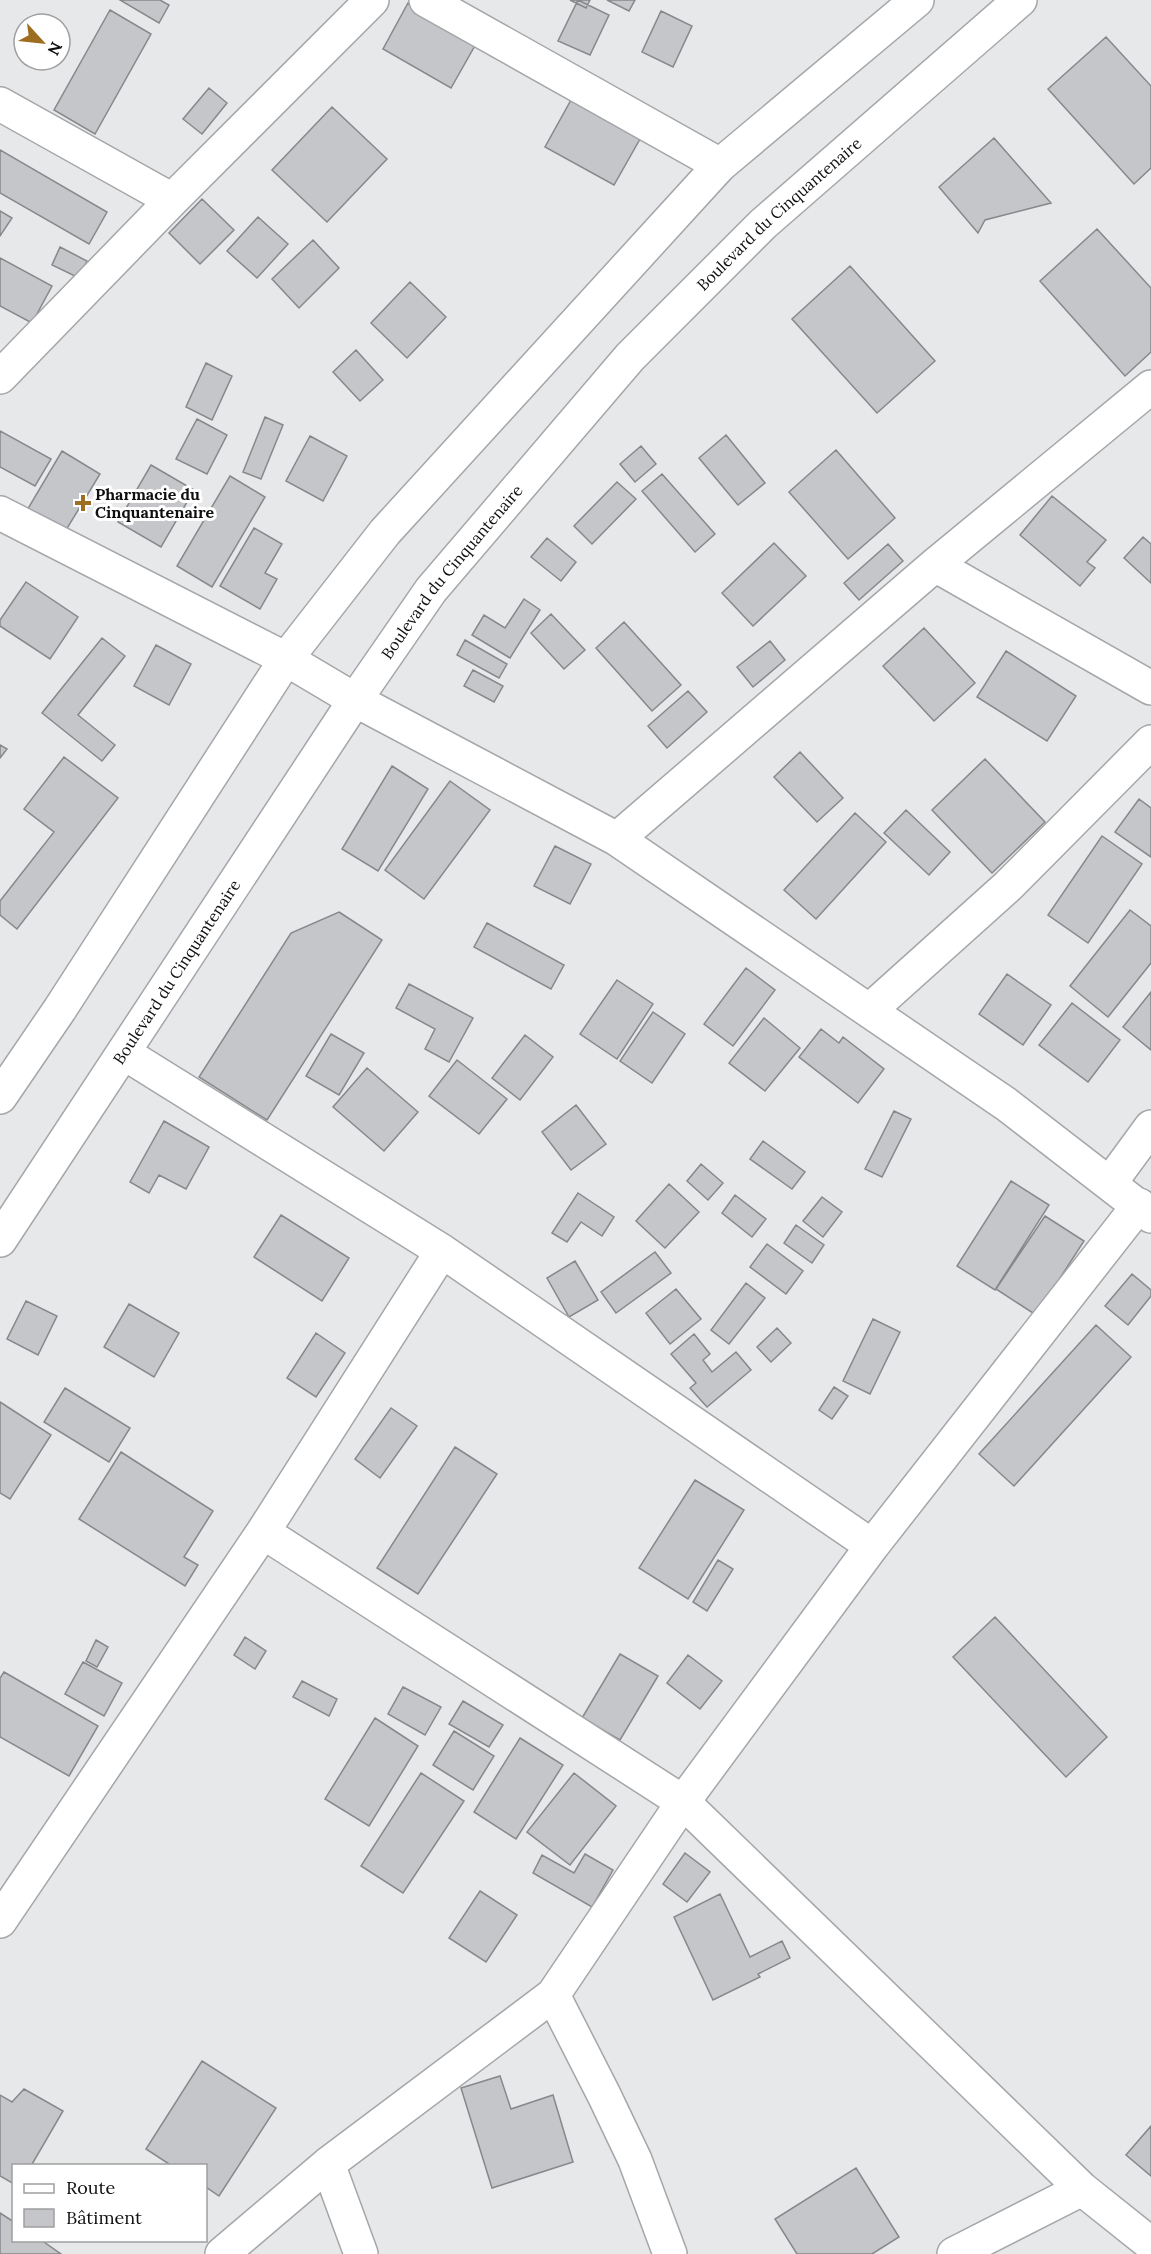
<svg xmlns="http://www.w3.org/2000/svg" width="1151" height="2254" viewBox="0 0 1151 2254" font-family="Lora,serif">
<style>
.building{fill:#c4c6c9;stroke:#86888a;stroke-width:1.5}
.lines{fill:none;stroke-linecap:round;stroke-linejoin:round}
.street-casing{stroke:#a5a6a9;stroke-width:36}
.secondary-casing{stroke:#a5a6a9;stroke-width:36}
.street{stroke:#fff;stroke-width:33}
.secondary{stroke:#fff;stroke-width:33}
.poi-dot{fill:#9d6e20;stroke:#fff;stroke-width:2}
.labels{text-anchor:middle;dominant-baseline:central;stroke-width:6;stroke-linejoin:round;paint-order:stroke}
.street-label{font-size:16px;fill:#0f0f10;stroke:#fff}
.poi-label{font-size:16px;font-weight:bold;fill:#0f0f10;stroke:#fff;text-anchor:start}
</style>
<rect width="100%" height="100%" fill="#e6e8ea"/>
<path class="building" d="M120,0H160L169,5L159,23Z
M570,0H590L586,8Z
M578,0L609,15L590,55L558,41Z
M607,0H635L629,11Z
M408,3L477,42L451,88L383,49Z
M110,10L151,34L95,134L54,110Z
M661,11L692,26L673,67L642,52Z
M1106,37L1151,86V168L1134,184L1048,89Z
M209,88L227,103L202,134L183,119Z
M571,100L640,139L614,185L545,147Z
M332,107L387,159L327,222L272,170Z
M994,138L1051,203L985,220L978,233L939,187Z
M0,150L107,212L89,244L0,193Z
M202,199L234,230L200,264L169,233Z
M0,211L12,218L0,236Z
M258,217L288,244L257,278L227,251Z
M1097,229L1151,288V352L1125,376L1040,281Z
M313,240L339,268L299,308L272,279Z
M60,247L87,261L79,278L52,265Z
M0,258L52,286L32,323L0,306Z
M850,266L935,361L877,413L792,319Z
M410,282L446,317L407,358L371,323Z
M356,350L383,380L360,401L333,372Z
M206,363L232,376L212,420L186,407Z
M265,417L283,425L261,479L243,472Z
M197,419L227,435L207,474L176,459Z
M0,431L51,459L35,486L0,467Z
M726,435L765,483L738,505L699,458Z
M310,436L347,456L323,501L286,481Z
M641,446L656,464L635,482L620,464Z
M836,450L895,518L848,559L789,492Z
M62,451L100,474L63,535L26,512Z
M151,465L194,490L161,547L118,522Z
M662,474L715,534L695,552L642,491Z
M230,476L265,497L212,587L177,566Z
M617,482L636,499L592,544L574,526Z
M1052,496L1106,540L1087,562L1095,568L1080,586L1020,535Z
M254,528L282,544L265,573L277,579L260,609L220,586Z
M1143,537L1151,544V583L1124,558Z
M547,538L576,562L561,581L531,557Z
M774,543L806,576L753,626L722,593Z
M888,544L903,561L859,600L844,583Z
M26,582L78,617L50,659L0,626V620Z
M524,599L540,610L510,658L472,635L484,615L505,628Z
M551,614L585,650L564,669L531,633Z
M624,622L681,685L652,711L596,648Z
M924,628L975,683L934,721L883,666Z
M102,638L125,656L78,715L115,745L102,761L42,713Z
M465,640L507,664L499,678L457,655Z
M770,641L785,660L753,687L737,667Z
M156,645L191,664L169,705L134,686Z
M1006,651L1076,696L1047,741L977,697Z
M473,670L503,686L494,702L464,686Z
M688,691L707,712L667,748L648,726Z
M0,745L7,749L0,758Z
M800,752L843,798L817,822L774,777Z
M64,757L118,798L17,929L0,915V901L54,832L24,809Z
M985,759L1045,822L992,873L932,810Z
M392,766L428,789L378,871L342,849Z
M450,781L490,810L424,899L385,870Z
M1139,799L1151,808V857L1115,832Z
M906,810L950,852L929,875L884,833Z
M855,813L886,842L816,919L784,890Z
M1102,836L1142,864L1088,943L1048,915Z
M555,846L591,864L570,904L534,886Z
M1130,910L1151,926V963L1108,1017L1070,986Z
M339,912L382,940L267,1120L199,1077L291,933Z
M487,923L564,965L551,989L474,947Z
M746,968L775,990L733,1046L704,1024Z
M1007,974L1051,1005L1023,1045L979,1014Z
M617,980L653,1004L617,1059L580,1034Z
M409,984L473,1018L449,1062L425,1049L435,1029L396,1008Z
M1151,992V1050L1123,1027Z
M1072,1003L1120,1040L1088,1082L1039,1045Z
M653,1012L685,1034L652,1083L620,1061Z
M764,1018L800,1048L765,1091L729,1063Z
M821,1029L839,1043L843,1037L884,1069L858,1103L799,1057Z
M331,1034L364,1053L339,1095L306,1076Z
M525,1035L553,1057L520,1100L492,1078Z
M457,1060L507,1099L479,1134L429,1096Z
M367,1068L418,1112L384,1151L333,1107Z
M576,1105L606,1144L571,1170L542,1132Z
M894,1111L911,1119L882,1177L865,1169Z
M164,1121L209,1147L186,1189L159,1175L149,1193L130,1182Z
M763,1141L805,1172L792,1189L750,1159Z
M701,1164L723,1183L708,1200L687,1181Z
M1011,1181L1049,1205L995,1290L957,1266Z
M669,1184L699,1212L665,1248L636,1221Z
M578,1193L614,1217L602,1236L581,1222L567,1242L552,1233Z
M735,1195L766,1219L752,1237L722,1213Z
M822,1197L842,1212L823,1237L803,1221Z
M281,1215L349,1258L322,1301L254,1257Z
M1045,1216L1084,1241L1036,1315L996,1289Z
M796,1225L824,1245L812,1263L784,1243Z
M767,1244L803,1271L786,1294L750,1267Z
M655,1252L671,1273L616,1313L601,1292Z
M575,1261L598,1300L569,1317L547,1278Z
M1132,1274L1151,1290V1296L1128,1325L1105,1306Z
M746,1283L765,1298L729,1344L711,1330Z
M676,1289L701,1319L670,1344L646,1313Z
M26,1301L57,1316L38,1355L7,1339Z
M129,1304L179,1333L154,1377L104,1347Z
M873,1319L900,1332L870,1394L843,1381Z
M1096,1325L1131,1357L1014,1486L979,1454Z
M777,1328L791,1343L771,1362L757,1347Z
M316,1333L345,1353L316,1397L287,1378Z
M694,1334L710,1354L703,1360L712,1372L736,1352L751,1370L707,1407L690,1388L696,1383L671,1354Z
M834,1387L848,1396L832,1419L819,1410Z
M65,1388L130,1428L109,1462L44,1422Z
M0,1402L51,1435L10,1499L0,1493Z
M391,1408L417,1426L380,1478L355,1459Z
M455,1447L497,1474L418,1594L377,1568Z
M121,1452L213,1511L184,1557L198,1565L185,1586L79,1519Z
M695,1480L744,1510L688,1599L639,1568Z
M718,1560L733,1569L707,1611L693,1602Z
M995,1617L1107,1737L1066,1777L953,1657Z
M245,1637L266,1651L255,1669L234,1655Z
M96,1640L108,1647L97,1667L86,1661Z
M620,1654L658,1676L620,1740L582,1718Z
M688,1655L722,1681L700,1709L667,1683Z
M83,1662L122,1683L104,1716L65,1694Z
M4,1672L98,1726L69,1776L0,1737V1678Z
M302,1681L337,1699L329,1716L293,1697Z
M403,1687L441,1707L425,1735L388,1714Z
M463,1701L503,1725L489,1747L449,1724Z
M375,1718L418,1746L369,1826L325,1799Z
M454,1731L494,1756L473,1790L433,1765Z
M520,1738L563,1765L516,1839L474,1812Z
M421,1773L464,1801L403,1893L361,1866Z
M574,1773L616,1806L570,1865L527,1832Z
M685,1853L710,1872L687,1902L663,1884Z
M585,1854L613,1870L592,1907L533,1873L542,1855L574,1873Z
M480,1891L517,1915L486,1962L449,1938Z
M720,1894L750,1957L782,1941L790,1958L758,1974L760,1977L713,2000L674,1917Z
M202,2061L276,2108L219,2196L206,2187V2166H172L146,2149Z
M500,2076L511,2109L553,2095L573,2162L492,2188L461,2088Z
M24,2089L63,2111L31,2166H14V2184L0,2176V2095L12,2102Z
M1151,2126V2176L1126,2155Z
M856,2168L899,2237L872,2254H797L775,2219Z
M0,2213L14,2222V2240H41L61,2254H0Z"/>
<g class="lines">
<defs>
<path id="street" d="M426,0L720,165
M0,104L172,200
M0,377L172,200L372,0
M0,513L286,659L355,700L617,839L1006,1104L1151,1216
M935,565L1151,688
M617,839L935,565L1151,387
M870,1010L1008,886L1151,742
M124,1053L442,1251L872,1546
M1110,1183L1151,1127
M263,1532L683,1802L1082,2189L1151,2244
M0,1921L263,1532L442,1251
M553,1995L604,2095L635,2160L670,2254
M328,2164L361,2254
M222,2254L328,2164L553,1995L683,1802L872,1546L1139,1205
M954,2254L1082,2189"/>
<g id="secondary">
<path d="M0,1097L60,1009L286,659L385,532L720,165L917,0"/>
<path id="s1" d="M0,1240L355,700L431,590L630,357L763,224L1020,0"/>
</g>
</defs>
<use href="#street" class="street-casing"/>
<use href="#secondary" class="secondary-casing"/>
<use href="#street" class="street"/>
<use href="#secondary" class="secondary"/>
</g>
<path class="poi-dot" d="M80 494h6v6h6v6h-6v6h-6v-6h-6v-6h6z"/>
<g class="labels">
<g class="street-label">
<text stroke="none"><textPath href="#s1" startOffset="1293">Boulevard du Cinquantenaire</textPath></text>
<text stroke="none"><textPath href="#s1" startOffset="807">Boulevard du Cinquantenaire</textPath></text>
<text stroke="none"><textPath href="#s1" startOffset="321">Boulevard du Cinquantenaire</textPath></text>
</g>
<g class="poi-label">
<text x="95" y="494">Pharmacie du<tspan x="95" dy="18">Cinquantenaire</tspan></text>
</g>
</g>
<rect x="12" y="2164" width="195" height="78" fill="#ffffff" stroke="#9f9f9f" stroke-width="1.5"/>
<rect x="24" y="2184" width="30" height="9" fill="#ffffff" stroke="#9f9f9f" stroke-width="1.5"/>
<text x="66" y="2194" font-size="18" fill="#0f0f10">Route</text>
<rect x="24" y="2209" width="30" height="18" fill="#c4c6c9" stroke="#9f9f9f" stroke-width="1.5"/>
<text x="66" y="2224" font-size="18" fill="#0f0f10">Bâtiment</text>
<g transform="translate(42 42) rotate(117)"><circle r="28" fill="#ffffff" stroke="#9f9f9f" stroke-width="1.5"/>
<path d="M0-4.5L10 22L0 15L-10 22Z" fill="#9d6e20"/>
<text y="-9" font-size="16" font-weight="bold" text-anchor="middle" fill="#0f0f10">N</text>
</g>
</svg>
